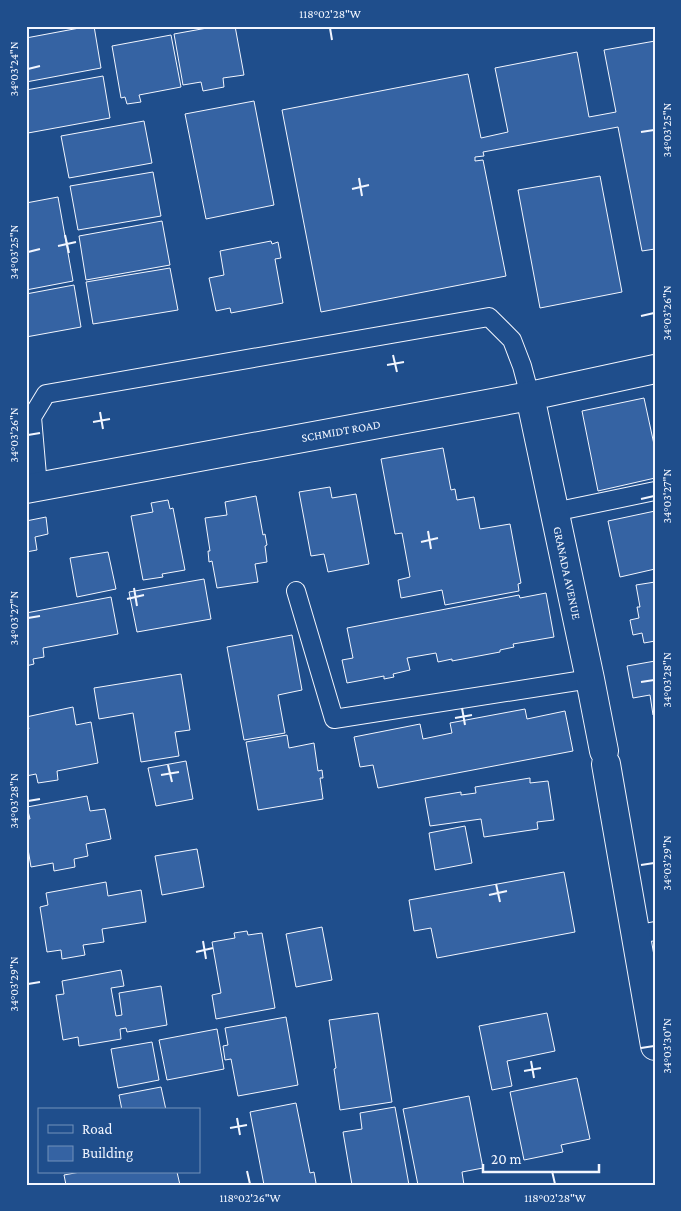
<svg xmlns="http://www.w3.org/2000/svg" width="681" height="1211" viewBox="0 0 681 1211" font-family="'Crimson Pro',serif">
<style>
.building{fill:#3563a3;stroke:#f2f6ff}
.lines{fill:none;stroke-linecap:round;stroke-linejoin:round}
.lane-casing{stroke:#f2f6ff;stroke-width:20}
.street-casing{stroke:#f2f6ff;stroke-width:30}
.lane{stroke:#1f4e8c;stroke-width:18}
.street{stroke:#1f4e8c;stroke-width:28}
.ticks{fill:none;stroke:#f2f6ff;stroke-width:2}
.labels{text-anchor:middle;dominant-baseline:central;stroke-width:4;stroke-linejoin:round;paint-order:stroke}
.street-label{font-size:12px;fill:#f2f6ff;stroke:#1f4e8c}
.neatline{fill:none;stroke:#f2f6ff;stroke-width:2}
.ticks-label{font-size:12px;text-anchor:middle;fill:#f2f6ff}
</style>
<rect width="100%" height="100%" fill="#1f4e8c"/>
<path class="building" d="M90,26H94L101,68L26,82V38Z
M218,26H235L244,75L223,78L224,87L203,91L201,82L183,85L174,34Z
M171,35L181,87L139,95L141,102L127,104L125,97L121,98L112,46Z
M655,41V249L642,251L618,127L483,152L484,156L475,157V161L483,160L506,276L321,312L282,110L468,74L481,138L508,132L495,68L577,52L589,117L616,112L604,50Z
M103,76L110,118L28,133L26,126V90Z
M254,101L274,205L206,219L185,114Z
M144,121L152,163L69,178L61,136Z
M153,172L161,216L78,230L70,186Z
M600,176L622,292L540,308L518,190Z
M58,197L73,281L26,290V203Z
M162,221L170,265L86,280L79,236Z
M271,241L272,244L278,242L281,258L275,259L283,303L231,313L230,308L216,311L209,278L224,275L220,251Z
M170,268L178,310L93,324L86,282Z
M74,285L81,327L26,337V294Z
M644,398L655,449V478L598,491L582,411Z
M443,448L451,490L455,489L457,500L474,497L480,529L510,524L521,583L518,584L519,591L445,605L442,590L401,598L398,580L410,577L402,533L395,534L381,459Z
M330,487L332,498L356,494L369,564L328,572L324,554L311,556L299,492Z
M256,496L263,535L265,534L267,545L265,546L267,562L255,564L258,582L217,588L212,561L209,562L208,551H210L205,518L227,515L225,502Z
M168,500L170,509L173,508L185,570L162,574L163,577L143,580L131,516L153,512L151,503Z
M655,511V569L620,577L608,521Z
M46,517L48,534L35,537L37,550L26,552V521Z
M108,552L116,589L77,597L70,558Z
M204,579L211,619L137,632L129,592Z
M655,582V641L644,643L642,633L633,635L630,620L639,618L637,607H640L636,585Z
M546,593L554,637L513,644L514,647L500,650V652L452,661V659L438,662L436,653L407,658L410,670L393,674L394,677L384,679V676L347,683L342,660L353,658L347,628L519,595L520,598Z
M111,597L118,634L43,648L44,657L33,659L34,664L26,666V613Z
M292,635L302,690L278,695L285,733L244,740L227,647Z
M655,661V715H653L650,695L633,698L627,666Z
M181,674L190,730L175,732L179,756L141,762L133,713L99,719L94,688Z
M73,707L76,725L91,722L98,763L57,771L58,780L38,783L36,774L26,776V729H29L26,717Z
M525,709L527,719L565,711L573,751L378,788L373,765L360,767L354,737L420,724L423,739L452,733L450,723Z
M287,735L289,748L314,743L318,771L322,770L323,778H320L323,799L258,810L246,742Z
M186,761L193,799L156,806L148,768Z
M530,778V783L548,781L554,820L537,822L538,829L484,837L481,819L430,826L425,798L461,792V795L476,793L475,787Z
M87,796L90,811L105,809L111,839L86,844L88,856L74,859L75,867L54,871L53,863L31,867L26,837V819H30L27,807Z
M465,826L472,863L435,870L429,833Z
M197,849L204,887L162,895L155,856Z
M564,872L575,932L437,958L431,928L414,931L409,900Z
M106,882L108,896L141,890L146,922L102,929L104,942L83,945L85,955L62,959L61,950L47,952L40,907L48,905L46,893Z
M322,927L332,980L296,987L286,934Z
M247,931L248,935L262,933L275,1008L216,1019L212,995L221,993L212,942L235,938L234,933Z
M121,970L124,986L111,988L116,1016L122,1015L119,993L161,986L167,1025L127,1032L126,1028L120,1029L121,1039L79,1046L78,1037L63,1040L56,995L64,994L62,981Z
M378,1013L392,1102L340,1110L334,1069L336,1068L329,1020Z
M547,1013L555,1051L507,1061L512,1086L492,1090L479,1026Z
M286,1017L298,1085L238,1096L231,1059L225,1060L223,1046L228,1045L225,1028Z
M217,1029L224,1069L167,1080L159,1040Z
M152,1042L159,1080L118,1088L111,1049Z
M577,1078L590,1139L561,1145L563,1152L524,1160L510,1092Z
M161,1087L166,1110H122L119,1095Z
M469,1096L483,1168L462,1172L464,1185H418L403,1109Z
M296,1103L310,1173L314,1172L316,1183L312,1185H264L250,1112Z
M395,1107L409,1185H352L343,1132L362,1129L360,1113Z
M80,1172H177L180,1185H66L64,1175Z"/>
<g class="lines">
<defs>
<path id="lane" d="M38,487L32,417L46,394L489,317L512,340L522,366L530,396
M554,512L655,491
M296,591L334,719L590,679
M635,935L655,931"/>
<path id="street" d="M530,396L590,679L604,751
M26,489L530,396L655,369
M606,764L655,1046"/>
</defs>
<use href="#lane" class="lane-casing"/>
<use href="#street" class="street-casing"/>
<use href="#lane" class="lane"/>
<use href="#street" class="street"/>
</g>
<path class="ticks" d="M330,28L332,40M28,69L40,66M641,132L654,130M359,178L362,196M352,189L369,185M65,235L69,253M58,246L76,242M28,252L40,249M641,316L654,313M393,355L397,372M387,365L404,362M100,412L103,429M93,422L110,419M28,435L40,433M641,499L654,496M428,531L431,549M421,542L438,538M134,588L137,606M127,599L144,595M28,618L40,616M641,682L654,680M462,708L465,725M455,718L472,715M168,765L172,782M161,775L179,772M28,801L40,799M641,865L654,863M496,884L500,902M489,895L507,891M203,941L206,959M196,952L213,948M28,984L40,982M641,1048L654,1046M531,1061L534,1078M524,1071L541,1068M237,1118L240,1135M230,1128L247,1125M247,1171L250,1184M552,1171L555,1184"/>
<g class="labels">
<g class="street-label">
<text transform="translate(341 431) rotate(-10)">SCHMIDT ROAD</text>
<text transform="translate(567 573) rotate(78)">GRANADA AVENUE</text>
</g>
</g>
<rect width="681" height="1211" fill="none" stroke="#1f4e8c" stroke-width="55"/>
<rect x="38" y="1108" width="162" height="65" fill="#1f4e8c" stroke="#7391ba"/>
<rect x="48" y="1125" width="25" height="8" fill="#1f4e8c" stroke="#7391ba"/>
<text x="82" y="1134" font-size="15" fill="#f2f6ff">Road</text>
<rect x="48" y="1146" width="25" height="15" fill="#3563a3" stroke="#7391ba"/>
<text x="82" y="1158" font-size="15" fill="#f2f6ff">Building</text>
<path d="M483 1164v8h116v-8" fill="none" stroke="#f2f6ff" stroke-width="2.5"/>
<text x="491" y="1164" font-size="15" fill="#f2f6ff" stroke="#1f4e8c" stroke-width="4" paint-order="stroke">20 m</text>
<rect x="28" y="28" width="626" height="1156" class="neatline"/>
<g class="ticks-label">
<text x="330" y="18">118°02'28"W</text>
<text transform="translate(14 69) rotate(-90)" y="4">34°03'24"N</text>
<text transform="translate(667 130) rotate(-90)" y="4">34°03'25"N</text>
<text transform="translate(14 252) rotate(-90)" y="4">34°03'25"N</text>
<text transform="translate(667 313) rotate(-90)" y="4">34°03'26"N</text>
<text transform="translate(14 435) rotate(-90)" y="4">34°03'26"N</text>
<text transform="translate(667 496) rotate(-90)" y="4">34°03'27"N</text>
<text transform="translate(14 618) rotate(-90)" y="4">34°03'27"N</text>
<text transform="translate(667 680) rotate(-90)" y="4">34°03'28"N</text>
<text transform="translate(14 801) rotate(-90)" y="4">34°03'28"N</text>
<text transform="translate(667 863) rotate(-90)" y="4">34°03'29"N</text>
<text transform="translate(14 984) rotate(-90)" y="4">34°03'29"N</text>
<text transform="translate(667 1046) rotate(-90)" y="4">34°03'30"N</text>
<text x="250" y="1202">118°02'26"W</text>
<text x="555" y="1202">118°02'28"W</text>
</g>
</svg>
